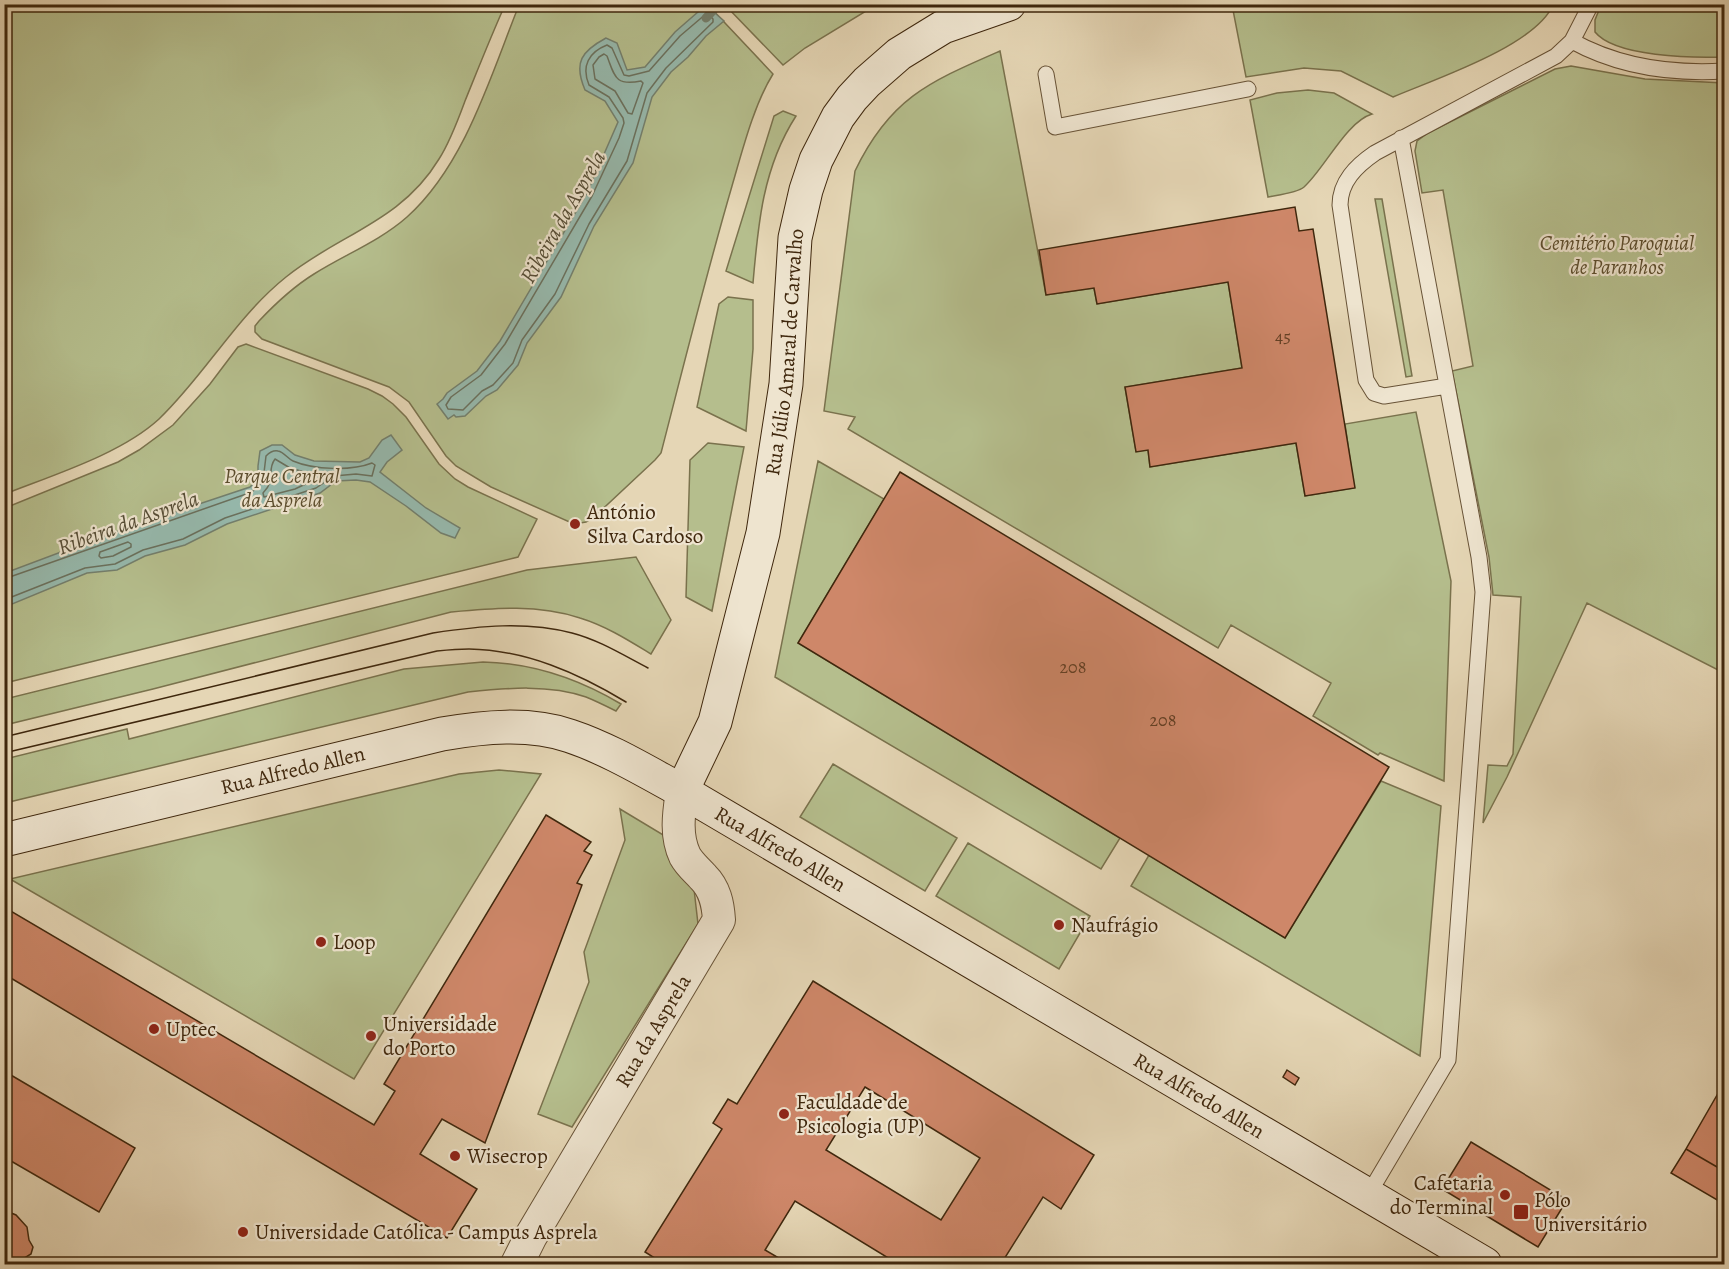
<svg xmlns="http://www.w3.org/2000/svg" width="1729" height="1269" viewBox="0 0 1729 1269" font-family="Alegreya,serif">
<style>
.green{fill:#b5be8d;stroke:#7a724d;stroke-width:1.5}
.water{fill:#96b9ad;stroke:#737f6d;stroke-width:1.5}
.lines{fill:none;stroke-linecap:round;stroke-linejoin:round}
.shore{stroke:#6a705d;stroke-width:1.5}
.stream{stroke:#737f6d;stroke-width:9}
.building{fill:#ce8769;stroke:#3f270d;stroke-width:1.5;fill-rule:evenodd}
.lane-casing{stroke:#685337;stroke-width:17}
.street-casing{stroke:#685337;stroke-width:34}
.secondary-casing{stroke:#3f270d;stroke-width:35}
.lane{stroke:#eee4cf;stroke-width:15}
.street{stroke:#eee4cf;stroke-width:32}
.secondary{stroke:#eee4cf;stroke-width:33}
.tram{stroke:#3f270d;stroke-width:1.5}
.poi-dot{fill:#8f2418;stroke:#eee4cf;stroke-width:2}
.labels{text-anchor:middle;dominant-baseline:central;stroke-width:4.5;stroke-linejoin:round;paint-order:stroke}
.number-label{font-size:18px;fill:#633f24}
.park-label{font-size:21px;font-style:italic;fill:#5c4d2d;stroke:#eee4cf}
.street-label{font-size:21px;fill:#3f270d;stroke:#eee4cf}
.poi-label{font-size:21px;fill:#3f270d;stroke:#eee4cf;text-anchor:start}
.water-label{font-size:22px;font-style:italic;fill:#554c35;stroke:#eee4cf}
</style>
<rect width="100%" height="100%" fill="#e5d6b5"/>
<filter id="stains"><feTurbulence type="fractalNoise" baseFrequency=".00333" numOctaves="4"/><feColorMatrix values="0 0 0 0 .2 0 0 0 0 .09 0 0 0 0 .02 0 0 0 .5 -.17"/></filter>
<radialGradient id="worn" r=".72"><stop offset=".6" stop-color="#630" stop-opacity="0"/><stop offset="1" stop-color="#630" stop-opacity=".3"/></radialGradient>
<path class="green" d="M4,5L5,4L505,5C491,36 478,69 465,101C458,120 450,142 439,159C401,222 339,234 286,277C236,317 205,375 159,419C121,454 53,475 5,494Z
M519,5H708L773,74C754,104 742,152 732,186C706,275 684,364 661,453L655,460L593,518L586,522L574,524L491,487L456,466L446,456L409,402L389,387L262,339L255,332V326L259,321C275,304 293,287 314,274C344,255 380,241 407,217C465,165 491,75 519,5Z
M725,5H876L805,48L783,65Z
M1232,5V4L1553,5C1535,46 1435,79 1393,97L1341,71L1304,68L1246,77Z
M1601,5H1724V57C1693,58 1615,57 1595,32V20Z
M1000,51L1046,295L1094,288L1097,304L1228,282L1242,368L1125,387L1136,451L1148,450L1150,467L1296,443L1305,496L1354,488L1345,424L1416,412L1451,581L1444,781L1380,753L1378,755L1313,716L1331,683L1231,625L1218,648L848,429L855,417L824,411L855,171C890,98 929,82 1000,51Z
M1571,66L1645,79L1724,83V673L1587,603L1507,777L1483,823L1488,765L1507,766L1513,754L1521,597L1493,595L1489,557L1452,371L1473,366L1443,190L1422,193L1415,151L1417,141L1428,133L1555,69Z
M1308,90L1334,93L1372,114C1346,122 1325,168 1304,187C1297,193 1278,195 1268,197L1250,100L1277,93Z
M783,111L796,116C763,167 758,224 753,283L726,271L774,116Z
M1375,199H1382L1412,376L1406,377Z
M728,297L753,300V349L746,431L697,407L719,304Z
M246,344L368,389L382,396L393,404L406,417L439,464L455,479L468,487L537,519L518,557L5,683V508L118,462L139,450L173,425L210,384L238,347Z
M708,443L744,447L712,611L686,597L690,460Z
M818,461L884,499L798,643L1120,838L1101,869L775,677Z
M636,557L671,620L651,654C628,640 606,626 580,618C538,604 495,608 451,612L153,689L5,725V699L527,570Z
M483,662C533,663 579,679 621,704L616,711C606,706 596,701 586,697C550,684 506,688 468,692L5,803V759L127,729L129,739L404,669Z
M833,764L957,838L925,891L800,817Z
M499,770L541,774L354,1079L10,879L459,774Z
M1381,781L1441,806L1420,1056L1131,886L1149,855L1285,938Z
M620,809L670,839L694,889L698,924L572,1127L538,1114L589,982L584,952L625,840Z
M968,843L1090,916L1059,969L936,896Z"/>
<path class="water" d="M706,5L724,21L706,36L688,57L671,72L652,97L633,163L594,226L561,297L527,343L518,365L497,390L486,396L465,416L456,417L454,415L448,419L437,404L443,399L447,393L477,371L500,341L587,193L618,122L605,101L585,90C573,62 582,51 606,38L617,43L627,70L645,67L675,32Z
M391,435L402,450L387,462L380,472L426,508L460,528L455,538L441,533L406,506L370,482L356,480L336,481L320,493L227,524L185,545L145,556L117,570L87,573L5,607V573L109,534L250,487L258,479V466L260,451L272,445H282L295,455L314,461L360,462L369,458L382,440Z"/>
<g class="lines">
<path class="shore" d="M707,13L713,19V22L666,68L647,93L627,161L589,224L555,294L522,340L513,363L493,385L482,391L463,410L448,409L446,405L451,397L481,375L505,344L592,196L619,138L624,123L623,118L609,97L589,85C581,66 589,52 607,45L612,48L624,75L629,76L649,71L680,36Z
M604,54L607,56C615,77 615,86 641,81L643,83L632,114L628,113L615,91L595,79L593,65L599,57Z
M275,459L290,468L315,475L316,479L295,489L264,497L263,493C277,479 266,471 275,459Z
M128,542L131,544V547L113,556L101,558L99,556L100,552Z
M4,579L252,492L263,481L266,456C269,453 273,450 278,451C284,452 288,459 293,461C314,470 352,471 372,463L375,465L372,476L356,474L334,476L316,488L225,518L183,539L143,550L115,564L85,568L4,600"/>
<path class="stream" d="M706,18L719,4"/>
</g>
<path class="building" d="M1295,207L1299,231L1313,229L1355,488L1305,496L1296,443L1150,467L1148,450L1136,452L1125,387L1242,368L1228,282L1097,304L1094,288L1046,295L1039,250Z
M900,472L1389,767L1285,938L798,643Z
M546,815L591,842L584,851L592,855L577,883L582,885L485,1143L442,1119L420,1154L477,1189L447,1238L4,974V907L374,1125L395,1091L384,1084Z
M813,981L1094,1155L1061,1209L1043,1197L1001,1264H898L795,1201L765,1250L789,1264H664L645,1252L722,1129L713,1123L728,1099L737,1104ZM865,1087L980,1158L941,1220L826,1150Z
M1287,1070L1299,1078L1295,1085L1283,1077Z
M4,1071L135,1148L99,1212L4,1157Z
M1724,1083V1171L1686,1149Z
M1471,1142L1567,1200L1538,1247L1442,1189Z
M1686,1149L1724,1171V1204L1671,1173Z
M4,1210L16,1215L27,1227L29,1240L33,1247L31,1254L21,1260L19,1264H4Z"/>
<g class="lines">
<defs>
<path id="lane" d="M1572,41C1619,67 1672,74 1724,71
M1046,74L1055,127L1248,89
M1447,386L1384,396L1374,393L1366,380L1340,205C1340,182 1356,166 1375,153L1556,56L1572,41L1591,4
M1368,1195L1448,1060L1483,592L1479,557L1401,138"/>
<g id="street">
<path id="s1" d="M517,1264L531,1236L719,920C718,904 715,889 703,877C697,870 690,865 685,856C675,835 679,812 682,791"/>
</g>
<g id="secondary">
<path id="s2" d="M682,791L715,722L763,533L786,384L795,238L806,190L816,160L838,117L852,98L867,82L899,54L943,27L1009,4"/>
<path id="s3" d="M4,840L442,734C483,727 529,722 570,736C609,749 645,771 682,791L1485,1264"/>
</g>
</defs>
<use href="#lane" class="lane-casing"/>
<use href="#street" class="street-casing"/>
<use href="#secondary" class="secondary-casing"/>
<use href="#lane" class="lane"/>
<use href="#street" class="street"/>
<use href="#secondary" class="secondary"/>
<path class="tram" d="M4,737L433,633C479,626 526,621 572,633C599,640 623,655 648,668
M4,753L437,651C447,650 459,649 469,649C526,650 578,673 626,702"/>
</g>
<g class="poi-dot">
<circle cx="575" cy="524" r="6"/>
<circle cx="1059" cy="925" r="6"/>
<circle cx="321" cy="942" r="6"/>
<circle cx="154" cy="1029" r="6"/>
<circle cx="371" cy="1036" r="6"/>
<circle cx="784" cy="1114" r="6"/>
<circle cx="455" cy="1156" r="6"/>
<circle cx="1505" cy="1195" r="6"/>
<rect x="1513" y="1204" width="16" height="16" rx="3"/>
<circle cx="243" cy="1232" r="6"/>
</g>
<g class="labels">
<g class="number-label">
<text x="1283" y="336">45</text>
<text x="1073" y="667">208</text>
<text x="1163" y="720">208</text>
</g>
<g class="park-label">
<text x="1617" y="243">Cemitério Paroquial<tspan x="1617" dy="24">de Paranhos</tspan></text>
<text x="282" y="476">Parque Central<tspan x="282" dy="24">da Asprela</tspan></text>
</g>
<g class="street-label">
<text stroke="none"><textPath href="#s2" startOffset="454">Rua Júlio Amaral de Carvalho</textPath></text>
<text stroke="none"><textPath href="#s3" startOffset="297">Rua Alfredo Allen</textPath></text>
<text stroke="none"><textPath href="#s3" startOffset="819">Rua Alfredo Allen</textPath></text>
<text stroke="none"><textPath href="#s1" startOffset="270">Rua da Asprela</textPath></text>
<text stroke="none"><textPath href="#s3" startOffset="1305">Rua Alfredo Allen</textPath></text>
</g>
<g class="poi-label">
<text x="587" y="512">António<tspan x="587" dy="24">Silva Cardoso</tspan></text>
<text x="1071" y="925">Naufrágio</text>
<text x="333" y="942">Loop</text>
<text x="383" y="1024">Universidade<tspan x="383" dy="24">do Porto</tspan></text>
<text x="166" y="1029">Uptec</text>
<text x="796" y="1102">Faculdade de<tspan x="796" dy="24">Psicologia (UP)</tspan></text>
<text x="467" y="1156">Wisecrop</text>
<text x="1493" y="1183" text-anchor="end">Cafetaria<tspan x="1493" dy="24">do Terminal</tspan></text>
<text x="1534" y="1200">Pólo<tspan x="1534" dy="24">Universitário</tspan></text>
<text x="255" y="1232">Universidade Católica - Campus Asprela</text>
</g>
<g class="water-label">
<text transform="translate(563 217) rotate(-60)">Ribeira da Asprela</text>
<text transform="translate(128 523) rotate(-20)">Ribeira da Asprela</text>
</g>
</g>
<rect width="1729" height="1269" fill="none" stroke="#e5d6b5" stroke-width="24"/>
<rect x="6" y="6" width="1717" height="1257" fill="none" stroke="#3f270d" stroke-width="3"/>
<rect x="12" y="12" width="1705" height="1245" fill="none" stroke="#3f270d" stroke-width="1.5"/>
<rect width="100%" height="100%" filter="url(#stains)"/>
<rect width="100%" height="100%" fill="url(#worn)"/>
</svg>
